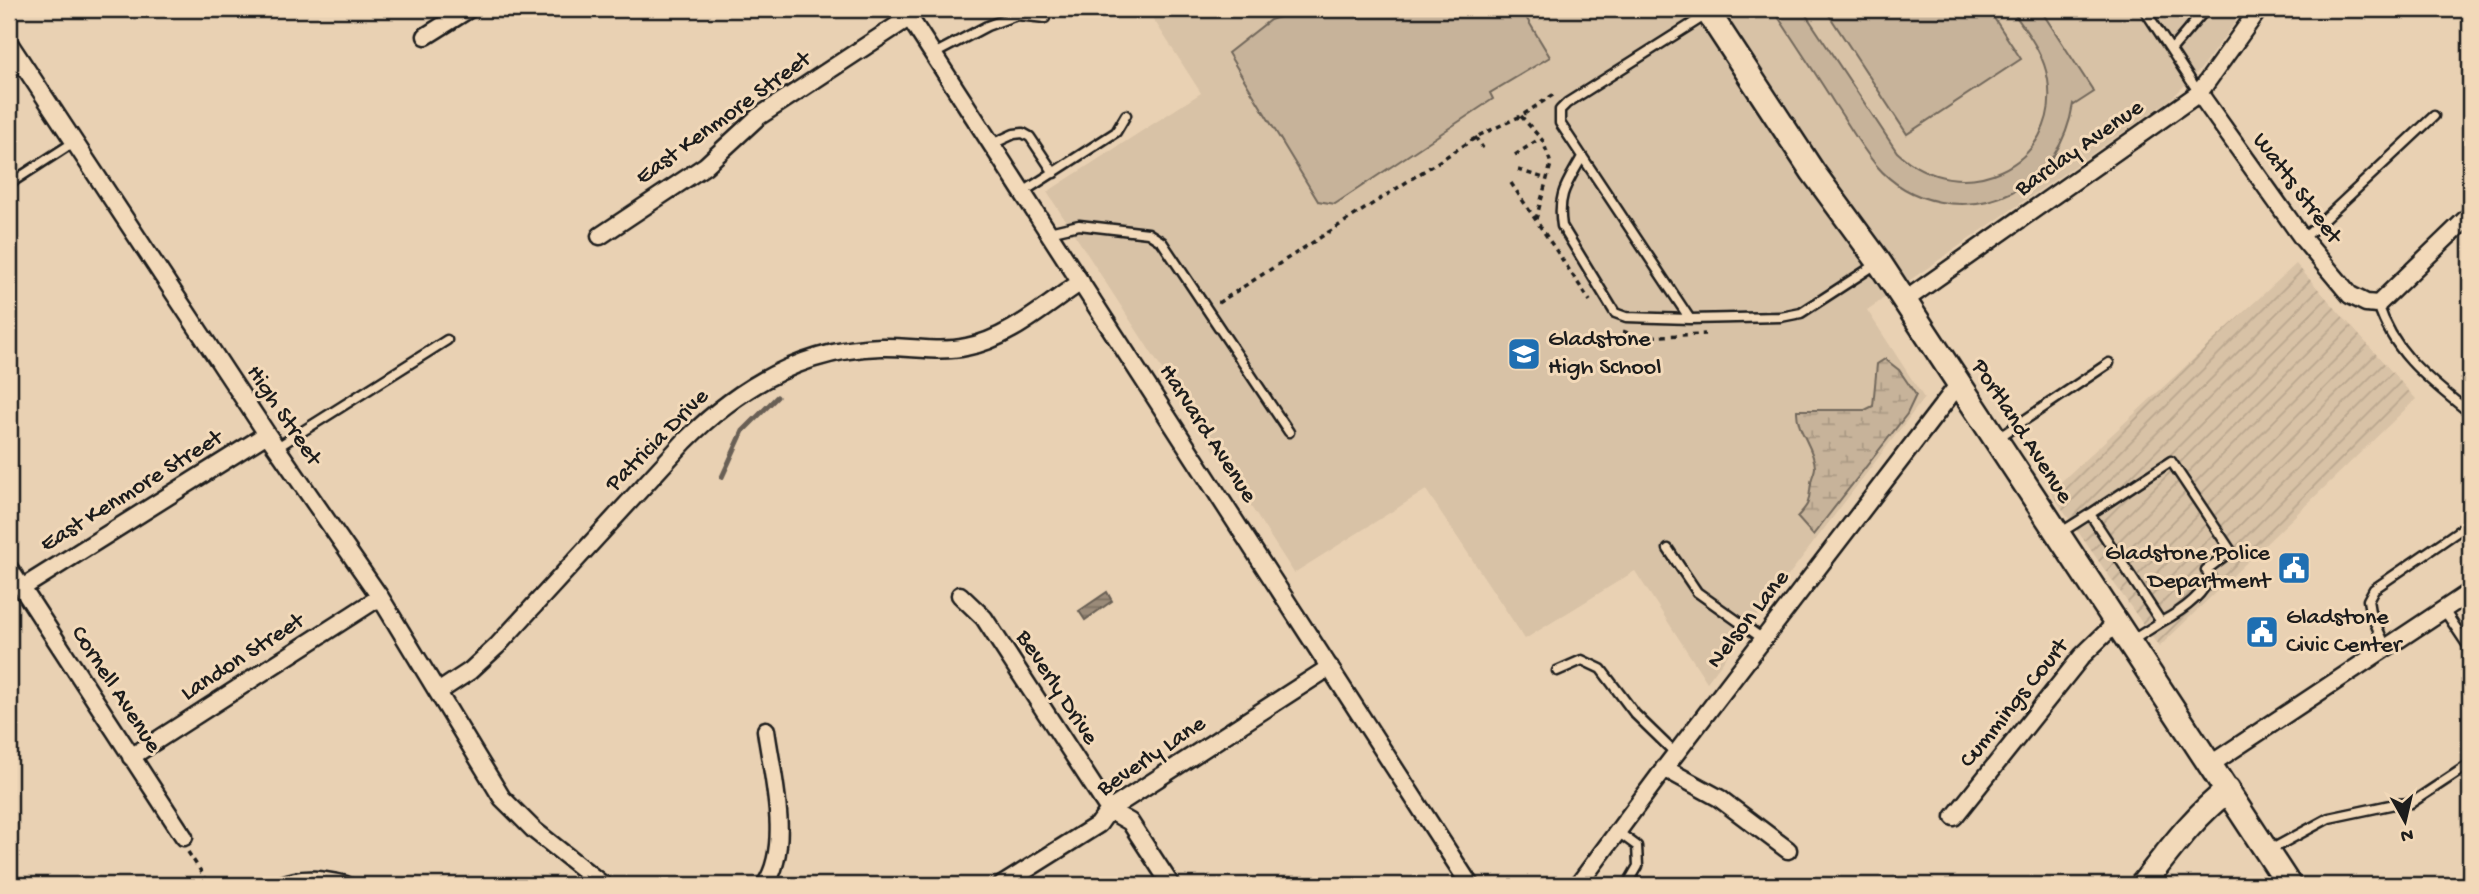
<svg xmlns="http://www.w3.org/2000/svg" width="2479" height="894" viewBox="0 0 2479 894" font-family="'Gochi Hand',sans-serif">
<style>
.built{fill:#d8c2a6}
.industrial{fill:url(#industrial-furrows)}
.wetland{fill:url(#wetland-marsh);stroke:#72685b;stroke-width:2}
.pitch{fill:#c7b39a;stroke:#72685b;stroke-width:2}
.water{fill:url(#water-rules);stroke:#685f54;stroke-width:2}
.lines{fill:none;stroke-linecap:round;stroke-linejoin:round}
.stream{stroke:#685f54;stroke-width:5}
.lane-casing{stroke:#1c1c1c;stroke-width:13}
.street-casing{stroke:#1c1c1c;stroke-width:21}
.secondary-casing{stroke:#1c1c1c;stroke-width:28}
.path{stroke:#1c1c1c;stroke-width:3.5;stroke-dasharray:5 5;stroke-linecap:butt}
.lane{stroke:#f2d9b9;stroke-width:8}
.street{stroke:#f2d9b9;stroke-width:16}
.secondary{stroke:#f2d9b9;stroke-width:23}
.labels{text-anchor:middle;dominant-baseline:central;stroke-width:6;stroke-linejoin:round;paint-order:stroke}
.street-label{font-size:24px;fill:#1c1c1c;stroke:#f2d9b9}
.poi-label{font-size:24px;fill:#1c1c1c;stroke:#f2d9b9;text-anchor:start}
</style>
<defs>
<pattern id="industrial-furrows" width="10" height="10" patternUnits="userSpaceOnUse" patternTransform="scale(1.75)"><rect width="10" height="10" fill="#d8c2a6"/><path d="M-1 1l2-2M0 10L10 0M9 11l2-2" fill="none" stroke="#b9a68e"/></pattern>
<pattern id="wetland-marsh" width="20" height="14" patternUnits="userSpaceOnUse" patternTransform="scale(1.75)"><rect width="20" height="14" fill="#c7b39a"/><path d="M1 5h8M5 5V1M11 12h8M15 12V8" fill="none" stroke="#aa9984"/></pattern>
<pattern id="water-rules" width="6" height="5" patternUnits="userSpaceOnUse" patternTransform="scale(1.75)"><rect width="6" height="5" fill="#9b8b79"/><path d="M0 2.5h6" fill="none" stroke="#7e7162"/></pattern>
</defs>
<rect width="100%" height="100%" fill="#e9d1b3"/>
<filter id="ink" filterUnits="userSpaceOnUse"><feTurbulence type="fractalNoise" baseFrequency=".0143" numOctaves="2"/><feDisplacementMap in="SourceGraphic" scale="14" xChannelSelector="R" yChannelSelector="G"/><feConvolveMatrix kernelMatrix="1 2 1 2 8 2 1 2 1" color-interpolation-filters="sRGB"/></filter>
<g filter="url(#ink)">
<path class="built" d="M1147,9H2245L2200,70L2171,99L1867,310L1924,398L1707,682L1635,571L1525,639L1426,490L1294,573L1047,192L1201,93Z"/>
<path class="industrial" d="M2296,264L2416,399L2159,647L2050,492Z"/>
<path class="wetland" d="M1885,359L1899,370L1916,395L1907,414L1813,535L1797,517C1811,502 1808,503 1811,483C1811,478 1815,472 1815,467C1814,446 1796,431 1797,410H1865L1873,406L1877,364Z"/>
<path class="pitch" d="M1304,9H1521L1550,57L1490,93L1493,99L1335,204L1318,201L1228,53L1270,20Z
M1773,9H1802L1897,152C1959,211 2062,167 2048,80C2044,53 2026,31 2011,9H2040L2094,92L2074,105L2073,104C2067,142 2047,175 2012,192C1966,215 1909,204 1876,165C1860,146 1848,123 1834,103C1814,71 1793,40 1773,9Z
M1825,9H1988L2021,59L1907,134Z"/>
<path class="water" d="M1107,592L1112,601L1085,620L1079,611Z"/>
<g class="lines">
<path class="stream" d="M722,477L743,431L777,397"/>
<defs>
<path id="lane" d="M2144,9L2199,93
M1706,15L1567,103L1560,110V123L1690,319L1781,317L1801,313L1878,263
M2171,50L2206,9
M934,54L987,26L1017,15L1045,18
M992,144L1014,134L1023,133L1030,137L1054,173
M1582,157C1567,184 1557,194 1562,226L1615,313L1626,317L1690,319
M9,184L74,142
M1023,192L1116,132L1126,115
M1049,232L1079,225L1148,233L1162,242L1289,432
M2303,239L2434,116
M2378,304C2394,355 2431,381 2470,413
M1998,438L2109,363
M276,448L447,340
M2090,514L2171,461L2231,551L2206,570L2210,576C2203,597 2180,612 2161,622
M2060,533L2090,514L2161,622L2131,641
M1668,549L1697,592L1763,639
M2444,610L2470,649
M2386,647L2370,612L2368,600L2374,589L2470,523
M1557,671L1582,660L1601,669L1635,714L1675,753
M1618,832L1637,846L1638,866L1627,885
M2270,850L2329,818L2395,804L2411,803L2470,764"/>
<path id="street" d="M904,9L1470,885
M426,36L469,9
M9,43L267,434L380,597L502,798L534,830L603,885
M2199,93L2303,239L2350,295L2366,303L2378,304L2470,215
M600,236L705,166L758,117L910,17
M1904,301L2199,93L2259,9
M9,568L184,837
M22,588L267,434
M960,595L984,618L1109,810L1130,822L1171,885
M438,692L470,671L497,646L685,441C739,387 803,349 881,347C909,346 939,353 966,347C1009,339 1046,305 1081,282
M131,757L380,597
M2211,764L2470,592
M1664,768L1719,798L1788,850
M1954,817L2082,656L2116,623
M282,885C303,876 325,880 346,885
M765,885C792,845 772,775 766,730
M1002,885L1099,824L1109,810L1330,667
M1578,885L1667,765L1958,385"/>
<path id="secondary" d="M1706,9L1813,172L1879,262L2289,885
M2142,885C2169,851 2193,817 2228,790"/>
</defs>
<use href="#lane" class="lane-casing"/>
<use href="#street" class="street-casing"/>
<use href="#secondary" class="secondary-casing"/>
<path class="path" d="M1521,116L1543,141L1551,164L1536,219
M1475,137L1483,148
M1515,155L1539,139
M1518,170L1547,179
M1511,183L1590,301
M1218,303L1480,135L1521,116L1556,93
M1623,331L1638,337L1705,334
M188,852L210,885"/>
<use href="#lane" class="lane"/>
<use href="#street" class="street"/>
<use href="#secondary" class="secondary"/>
</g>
</g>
<defs>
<symbol id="school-square" viewBox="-11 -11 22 22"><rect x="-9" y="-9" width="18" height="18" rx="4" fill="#1f6fb2" stroke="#f2d9b9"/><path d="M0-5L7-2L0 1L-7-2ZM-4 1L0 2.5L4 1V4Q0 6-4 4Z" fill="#fff"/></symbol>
<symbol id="civic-square" viewBox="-11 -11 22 22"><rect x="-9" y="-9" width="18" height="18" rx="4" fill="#1f6fb2" stroke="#f2d9b9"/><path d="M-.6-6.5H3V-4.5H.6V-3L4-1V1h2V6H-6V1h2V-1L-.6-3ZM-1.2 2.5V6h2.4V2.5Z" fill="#fff"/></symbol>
</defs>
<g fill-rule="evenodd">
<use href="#school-square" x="1505" y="335" width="38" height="38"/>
<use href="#civic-square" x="2275" y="549" width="38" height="38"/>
<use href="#civic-square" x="2243" y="613" width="38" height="38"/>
</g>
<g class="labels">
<g class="street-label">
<text transform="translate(724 119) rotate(-36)">East Kenmore Street</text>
<text transform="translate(2080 149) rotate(-35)">Barclay Avenue</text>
<text transform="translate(2296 189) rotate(53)">Watts Street</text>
<text transform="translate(283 416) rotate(56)">High Street</text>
<text transform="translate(2021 432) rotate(57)">Portland Avenue</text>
<text transform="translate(1207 434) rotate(57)">Harvard Avenue</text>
<text transform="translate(658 441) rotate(-45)">Patricia Drive</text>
<text transform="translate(132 492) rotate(-32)">East Kenmore Street</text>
<text transform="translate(1749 620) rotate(-52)">Nelson Lane</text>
<text transform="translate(243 658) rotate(-33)">Landon Street</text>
<text transform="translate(1056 688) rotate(57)">Beverly Drive</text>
<text transform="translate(115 690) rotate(57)">Cornell Avenue</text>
<text transform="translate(2015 704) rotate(-51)">Cummings Court</text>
<text transform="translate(1152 757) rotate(-34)">Beverly Lane</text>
</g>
<g class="poi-label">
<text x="1548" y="340">Gladstone<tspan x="1548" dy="28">High School</tspan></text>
<text x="2270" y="554" text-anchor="end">Gladstone Police<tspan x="2270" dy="28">Department</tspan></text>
<text x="2286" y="618">Gladstone<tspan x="2286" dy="28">Civic Center</tspan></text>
</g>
</g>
<rect width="2479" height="894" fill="none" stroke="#f2d9b9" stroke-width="35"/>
<rect x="18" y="18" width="2444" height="859" fill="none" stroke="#1c1c1c" stroke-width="2.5" filter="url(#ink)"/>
<g transform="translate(2405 821) rotate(172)" stroke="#f2d9b9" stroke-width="5" paint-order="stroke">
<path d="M0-5L12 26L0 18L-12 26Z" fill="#1c1c1c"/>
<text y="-10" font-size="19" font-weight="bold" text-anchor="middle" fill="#1c1c1c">N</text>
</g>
</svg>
